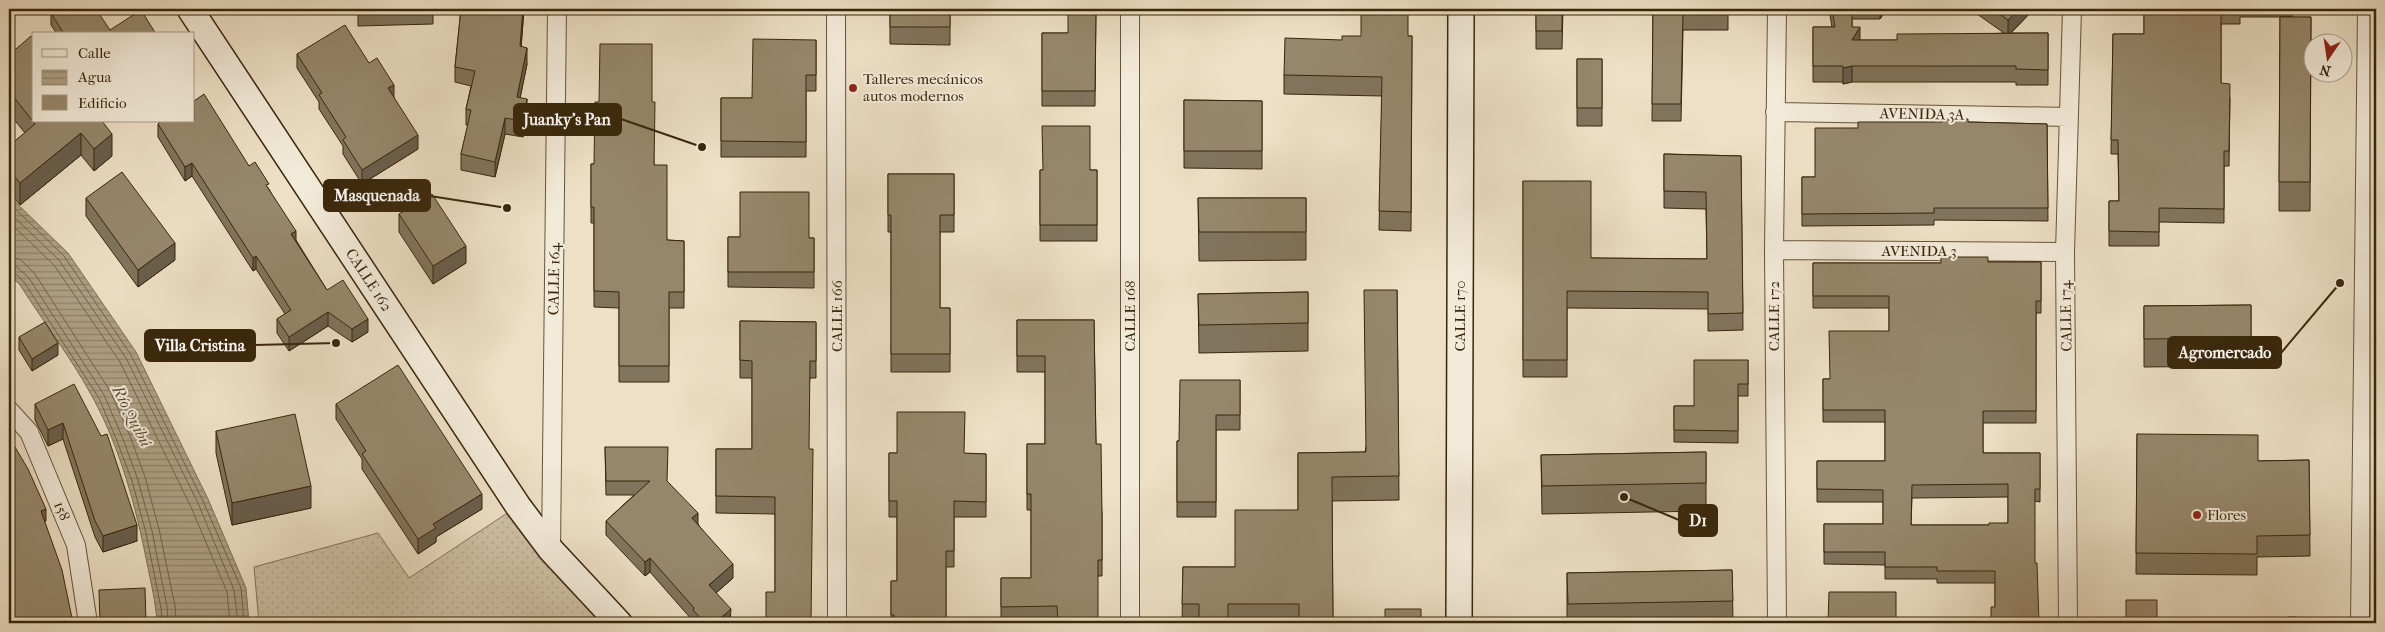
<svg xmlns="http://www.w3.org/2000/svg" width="2385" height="632" viewBox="0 0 2385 632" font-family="'IM FELL French Canon',serif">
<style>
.grass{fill:url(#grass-dots);stroke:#837358}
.water{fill:url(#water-rules);stroke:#7f7054}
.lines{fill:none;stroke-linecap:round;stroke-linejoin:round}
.shore{stroke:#746448;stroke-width:1}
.street-casing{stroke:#655439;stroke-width:20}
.secondary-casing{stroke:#38260a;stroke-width:28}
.street{stroke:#f3ebda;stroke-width:18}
.secondary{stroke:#f3ebda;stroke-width:25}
.wall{fill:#81745d;stroke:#38260a;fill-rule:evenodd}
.shaded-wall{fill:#695e4c;stroke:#38260a}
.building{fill:#96876c;stroke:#38260a;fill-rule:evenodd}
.poi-dot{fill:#8f2418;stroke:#f3ebda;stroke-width:2}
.labels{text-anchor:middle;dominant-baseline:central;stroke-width:4;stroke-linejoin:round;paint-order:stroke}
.poi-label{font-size:15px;fill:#38260a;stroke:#f3ebda;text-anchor:start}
.street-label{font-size:15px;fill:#38260a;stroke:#f3ebda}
.water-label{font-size:16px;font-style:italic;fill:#5c4b2f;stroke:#f3ebda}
.leader{fill:none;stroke:#38260a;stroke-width:2}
.callout-dot{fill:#38260a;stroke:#f3ebda;stroke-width:2}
.callout{fill:#38260a;stroke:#38260a;stroke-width:2}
.callout-label{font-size:16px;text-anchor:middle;font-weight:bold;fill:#fff}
</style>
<defs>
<pattern id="grass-dots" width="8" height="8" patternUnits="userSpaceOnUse" patternTransform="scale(1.25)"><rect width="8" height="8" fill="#cec0a6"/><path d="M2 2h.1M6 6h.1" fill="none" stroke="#b2a58e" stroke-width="1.8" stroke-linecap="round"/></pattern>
<pattern id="water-rules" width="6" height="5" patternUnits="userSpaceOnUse" patternTransform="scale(1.25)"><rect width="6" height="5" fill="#afa186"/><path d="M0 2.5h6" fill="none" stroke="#8f836c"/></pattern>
</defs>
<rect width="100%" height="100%" fill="#ede0c6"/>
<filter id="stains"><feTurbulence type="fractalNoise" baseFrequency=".004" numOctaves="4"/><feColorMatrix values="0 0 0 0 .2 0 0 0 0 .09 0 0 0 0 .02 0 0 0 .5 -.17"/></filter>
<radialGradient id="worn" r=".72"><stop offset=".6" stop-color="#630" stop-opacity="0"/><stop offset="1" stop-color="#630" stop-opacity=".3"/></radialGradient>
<path class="grass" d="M518,506L621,623H259L254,567L378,533L409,578Z"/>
<path class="water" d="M9,196L68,253L136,352L208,499L246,588L249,623H157C156,603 151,583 147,563C136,508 121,450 94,400C73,360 44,323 20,285L9,274Z"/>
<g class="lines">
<path class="shore" d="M9,203L64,256L131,355L203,501L241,588L244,623
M9,212L59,260L126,358L198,503L234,590L238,623
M9,222L54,265L120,362L191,507L227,592L230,623
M9,257L20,259L35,274L110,391L130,436L145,477L159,529L175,606L176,623
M9,264L17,267L29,278L104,395L123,439L138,480L152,531L167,607L168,623
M9,271L14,272L24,282L99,398L117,441L132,481L146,533L161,608L162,623"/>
<defs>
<path id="street" d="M836,9L837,623
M1130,9V623
M1777,9L1774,250L1777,623
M1775,112L2069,117
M1774,250L2065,252
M9,410L29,432L76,545L88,623
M551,550L557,9
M2068,623L2065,252L2072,9
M2360,623L2367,9"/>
<path id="secondary" d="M190,9L518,506L551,550L619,623
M1459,623L1461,9"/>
</defs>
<use href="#street" class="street-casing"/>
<use href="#secondary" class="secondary-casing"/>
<use href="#street" class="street"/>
<use href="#secondary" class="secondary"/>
</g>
<path class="wall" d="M358,9H433V24L358,26Z
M461,9H524L521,47L527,64L520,98L527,115L523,137L505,134L495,177L461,170V154L468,125H466V109L471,86L455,82V67Z
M890,9H950V45L890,44Z
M1096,9L1095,106H1042V33H1068Z
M1536,9H1563L1562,49H1536Z
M1653,9H1728V30H1683L1681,121H1652Z
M1829,9H1884V13L1880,19H1852V27L1860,40H1897L2004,33L1977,14V9H2031V12L2011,33H2048V85H2016V82H1852L1843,84V82H1813V27H1832Z
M2144,9H2292V17H2240V24H2221V83L2230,98L2229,166H2224V223L2159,222V246H2109V201H2119L2118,154H2111L2113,34H2144Z
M51,13L110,30L156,34H57L51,25Z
M2280,17H2311L2310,211H2279Z
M1408,36H1412L1411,231L1379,230L1382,96L1284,94V75Z
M816,40V91H806V157H721V98H752Z
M297,54L369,63L394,98L418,149L362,184L343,154V146L319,109V102L297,68Z
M9,55L112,156L94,171L81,155L20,205L9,192V146L25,133L9,113Z
M1577,59H1602V126H1577Z
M1184,100L1262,101V169L1184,168Z
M652,102L654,165L667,240L684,241V308H669V382H619V308L594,307V223H591V164H594Z
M1968,122L2047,124L2048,221L1934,220V225L1802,226V177H1815L1858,128Z
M158,124L249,166L269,189L296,240L327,290L368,332L352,342L328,326L289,351L277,333V319L285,314L256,269L253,271L192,176L185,181L158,137Z
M1664,154L1741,156L1743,330L1708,331V309L1567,308V377H1523V181L1591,258L1707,259L1706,209L1664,208Z
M1040,170H1097V241H1040Z
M888,174H954V232H940V308H950V372H891V232H888Z
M86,198L175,260L138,287L86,216Z
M1198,198H1306V260L1199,261Z
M399,214L466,263L433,284L399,232Z
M728,237L814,238V288L728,287Z
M1988,262H2041V313H2036V423H1983V453H2040V502L2035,501L1995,607V583H1937V579H1885V565L1824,564V524H1883V502H1817V461H1885V422H1823V379H1830L1889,331V308H1813V263H1941ZM2008,497V523L1989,525H1911L1912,498Z
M1397,290L1399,500L1332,501L1333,623H1182L1183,567H1235L1298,510V453L1365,452Z
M1308,292V351L1199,353L1198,294Z
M2251,305V366L2144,367V306Z
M1017,320H1094L1096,444L1102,514V576H1098L1057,622L1001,623V578H1031V510H1027V444H1045V372H1017Z
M740,321L816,322V378H810L775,592V514L716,513V449H752V378H740Z
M19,337L58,355L32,371L19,350Z
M1748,360V396H1738V443L1674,442V406H1694Z
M1240,380V430H1216V517H1177V441H1179Z
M35,404L101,436L137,541L103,552L95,537L63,439L48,446L35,420Z
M336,404L482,509L436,537V542L418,554L362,469V459L336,419Z
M216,431L311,508L232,525L216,453Z
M2137,434L2258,461L2309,460L2310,556L2257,557V575L2136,574Z
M605,447L667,481L698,524L733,578L716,593L730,623H693V621L650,572L645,576L606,535V521L634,495H606Z
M1706,452V511L1542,514L1541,455Z
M889,453L986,454V517H954V567H946V623H891V581H897V517H889Z
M1732,570L1733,623H1567V573Z"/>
<path class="shaded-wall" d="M523,9H524L520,62V46Z
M1880,9H1884V13L1880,19Z
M2019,9H2031V12L2008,36V20Z
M1860,27V43L1852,40Z
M527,48V64L517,113V97Z
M1852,66V82L1843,84V68Z
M394,85V99L388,88Z
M527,99V115L523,137V121Z
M505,118V134L495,177V162Z
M81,133V155L20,205V183Z
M112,134V156L94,171V149Z
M418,135V149L362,184V170Z
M192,163V176L185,181V167Z
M296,231V244L291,234Z
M175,243V260L138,287V270Z
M466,246V263L433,284V266Z
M256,256V269L253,271V258Z
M328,312V326L289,351V337Z
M368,319V332L352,342V329Z
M58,343V355L32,371V359Z
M63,423V439L48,446V430Z
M311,486V508L232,525V503Z
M482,494V509L436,537V542L418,554V539L433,524Z
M46,509V521L41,524V511Z
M698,513V527L692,518Z
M137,525V541L103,552V536Z
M650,558V572L645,576V562Z
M733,564V578L709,599V585Z
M731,609L730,623H715Z"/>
<path class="building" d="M58,9H96L110,30L141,10L156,34H64L51,13Z
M461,9H523L520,46L527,48L517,97L527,99L523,121L505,118L495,162L461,154L471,110L466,109L475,71L455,67Z
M890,9H950V27H890Z
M1068,9H1096L1095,91H1042V33H1068Z
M1361,9H1408V36H1412L1411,212L1379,211L1382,77L1284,75L1285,38L1342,40V36H1361Z
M1536,9H1562V31H1536Z
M1653,9H1728V13L1683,12L1681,104H1652Z
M1832,9H1852V27H1860L1852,40H1897V34L2048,33V70L2016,69V66H1852L1843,68V66H1813V27H1835Z
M1992,9H2019L2008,20Z
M2144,9H2240V10H2221V83L2230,84L2229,151H2224V209L2159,208V232L2109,231V201H2119L2118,140H2111L2113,34H2144Z
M2280,17H2311L2310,182H2279Z
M345,25L369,63L377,58L394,85L388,88L418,135L362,170L343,140L346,137L319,95L322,93L297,54Z
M31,36L34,39V121H102L112,134L94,149L81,133L20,183L9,170V146L35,124L9,91V55Z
M753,39L816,40V75H806V142L721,141V98H752Z
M600,44H652V102H655L654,165H667V240L684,241V292H669V366H619V292L594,291V207H591V164H594L595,102H599Z
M1577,59H1602V108H1577Z
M204,94L249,166L255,162L269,184L266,185L296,231L291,234L327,290L343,280L368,319L352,329L328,312L289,337L277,319L291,310L256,256L253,258L192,163L185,167L158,124L161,121H194V101Z
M1184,100L1262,101V151H1184Z
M1942,119H1968V122L2047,124L2048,208H1934V213L1802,214V177H1815V128H1858V122H1942Z
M1042,126H1090V170H1097V225H1040V170H1043Z
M1664,154L1741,156L1743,313L1708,314V292L1567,291V360H1523V181H1591V258L1707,259L1706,192L1664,191Z
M122,172L175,243L138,270L86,198Z
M888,174H954V215H940V308H950V354H891V215H888Z
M740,192H809V238H814V272H728V237H740Z
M432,194L466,246L433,266L399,214Z
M1198,198H1306V232H1199Z
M1941,257H1988V262H2041V301H2036V411H1983V453H2040V489H2035V563H2037L2039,623H1991V607H1995V571H1937V567H1885V552H1824V524H1883V490L1817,489V461H1885V410H1823V379H1830L1829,331H1889V296H1813V263H1941ZM2008,484V523H1989V525H1911L1912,485Z
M1364,290H1397L1399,476L1332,477L1333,623H1299V604H1228V623H1199V604H1182L1183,567H1235V510H1298V453L1366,452Z
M1308,292V323L1199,325L1198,294Z
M2251,305V338L2144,339V306Z
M1017,320H1094L1096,444H1101L1102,514V560H1098V623H1058L1057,606L1001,607V578H1031V494H1027V444H1045V356H1017Z
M740,321L816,322V361H810L809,449H813L811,623H766V592H775V497L716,496V449H752V361L740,360Z
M45,322L58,343L32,359L19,337Z
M1694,360H1748V384H1738V431L1674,430V406H1694Z
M398,365L482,494L433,524L436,528L418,539L362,454L366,451L336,404Z
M1180,380H1240V415H1216V502H1177V441H1179Z
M74,384L101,436L107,434L137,525L103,536L95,521L63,423L48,430L35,404Z
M897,412H965L964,453L986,454V502L954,501V551H946V623H894V615H891V581H897V501H889V453H897Z
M295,414L311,486L232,503L216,431Z
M2137,434L2258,435V461L2309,460L2310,535L2257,536V554L2136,553Z
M9,441L10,443L12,442L28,469L46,509L41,511L62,570L73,623H9Z
M605,447H668L667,481L698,513L692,518L733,564L709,585L731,609L715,623H705L693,610L694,608L650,558L645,562L606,521L650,481H606Z
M1706,452V483L1542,486L1541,455Z
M1732,570L1733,601L1568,604L1567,573Z
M145,588L146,623H100L99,590Z
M1829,592H1896V623H1828Z
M2126,600H2157V623H2126Z
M1385,609H1421V623H1385Z
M2288,617L2323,618V623H2288Z"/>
<g class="poi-dot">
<circle cx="853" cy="88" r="5"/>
<circle cx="2197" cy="515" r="5"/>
</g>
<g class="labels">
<g class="poi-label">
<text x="863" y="79">Talleres mecánicos<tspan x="863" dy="17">autos modernos</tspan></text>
<text x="2207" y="515">Flores</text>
</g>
<g class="street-label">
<text transform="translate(1922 114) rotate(1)">AVENIDA 3A</text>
<text x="1919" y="251">AVENIDA 3</text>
<text transform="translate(554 279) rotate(-89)">CALLE 164</text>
<text transform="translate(369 280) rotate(57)">CALLE 162</text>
<text transform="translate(837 316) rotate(-90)">CALLE 166</text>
<text transform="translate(1130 316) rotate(-90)">CALLE 168</text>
<text transform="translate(1460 316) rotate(-90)">CALLE 170</text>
<text transform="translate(1774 316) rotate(-90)">CALLE 172</text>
<text transform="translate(2066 316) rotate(-91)">CALLE 174</text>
<text transform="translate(62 511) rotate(68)">158</text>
</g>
<g class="water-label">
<text transform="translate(132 416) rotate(63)">Río Quibú</text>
</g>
</g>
<path class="leader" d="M702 147L621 119M507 208L430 196M336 343L255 345M2340 283L2281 353M1624 497L1679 520"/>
<g class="callout-dot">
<circle cx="702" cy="147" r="5"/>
<circle cx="507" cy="208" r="5"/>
<circle cx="336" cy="343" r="5"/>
<circle cx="2340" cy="283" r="5"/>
<circle cx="1624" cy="497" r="5"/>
</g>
<g class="callout">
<rect x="514" y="104" width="107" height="31" rx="5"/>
<rect x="324" y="180" width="106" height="31" rx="5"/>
<rect x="145" y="330" width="110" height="31" rx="5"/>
<rect x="2168" y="337" width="113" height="31" rx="5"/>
<rect x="1679" y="505" width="38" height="31" rx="5"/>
</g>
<g class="callout-label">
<text x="567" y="125">Juanky's Pan</text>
<text x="377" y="201">Masquenada</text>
<text x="200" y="351">Villa Cristina</text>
<text x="2225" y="358">Agromercado</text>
<text x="1698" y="526">D1</text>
</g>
<rect width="2385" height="632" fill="none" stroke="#ede0c6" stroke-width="30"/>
<rect x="10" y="10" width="2365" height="612" fill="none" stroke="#38260a" stroke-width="2.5"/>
<rect x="15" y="15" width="2355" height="602" fill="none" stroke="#38260a"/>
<rect x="32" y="32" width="162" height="90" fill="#f3ebda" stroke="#a89c87"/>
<rect x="42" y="49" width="25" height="8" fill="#f3ebda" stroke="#a89c87"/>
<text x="78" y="58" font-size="15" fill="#38260a">Calle</text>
<rect x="42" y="70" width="25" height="15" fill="url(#water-rules)" stroke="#a89c87"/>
<text x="78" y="82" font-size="15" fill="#38260a">Agua</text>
<rect x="42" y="95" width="25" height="15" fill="#96876c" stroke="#a89c87"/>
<text x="78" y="108" font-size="15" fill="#38260a">Edificio</text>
<g transform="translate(2328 58) rotate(193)"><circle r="24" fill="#f3ebda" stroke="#a89c87"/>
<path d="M0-4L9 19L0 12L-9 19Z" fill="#8f2418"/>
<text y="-8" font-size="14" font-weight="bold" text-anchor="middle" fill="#38260a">N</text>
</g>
<rect width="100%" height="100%" filter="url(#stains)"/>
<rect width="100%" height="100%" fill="url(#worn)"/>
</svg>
